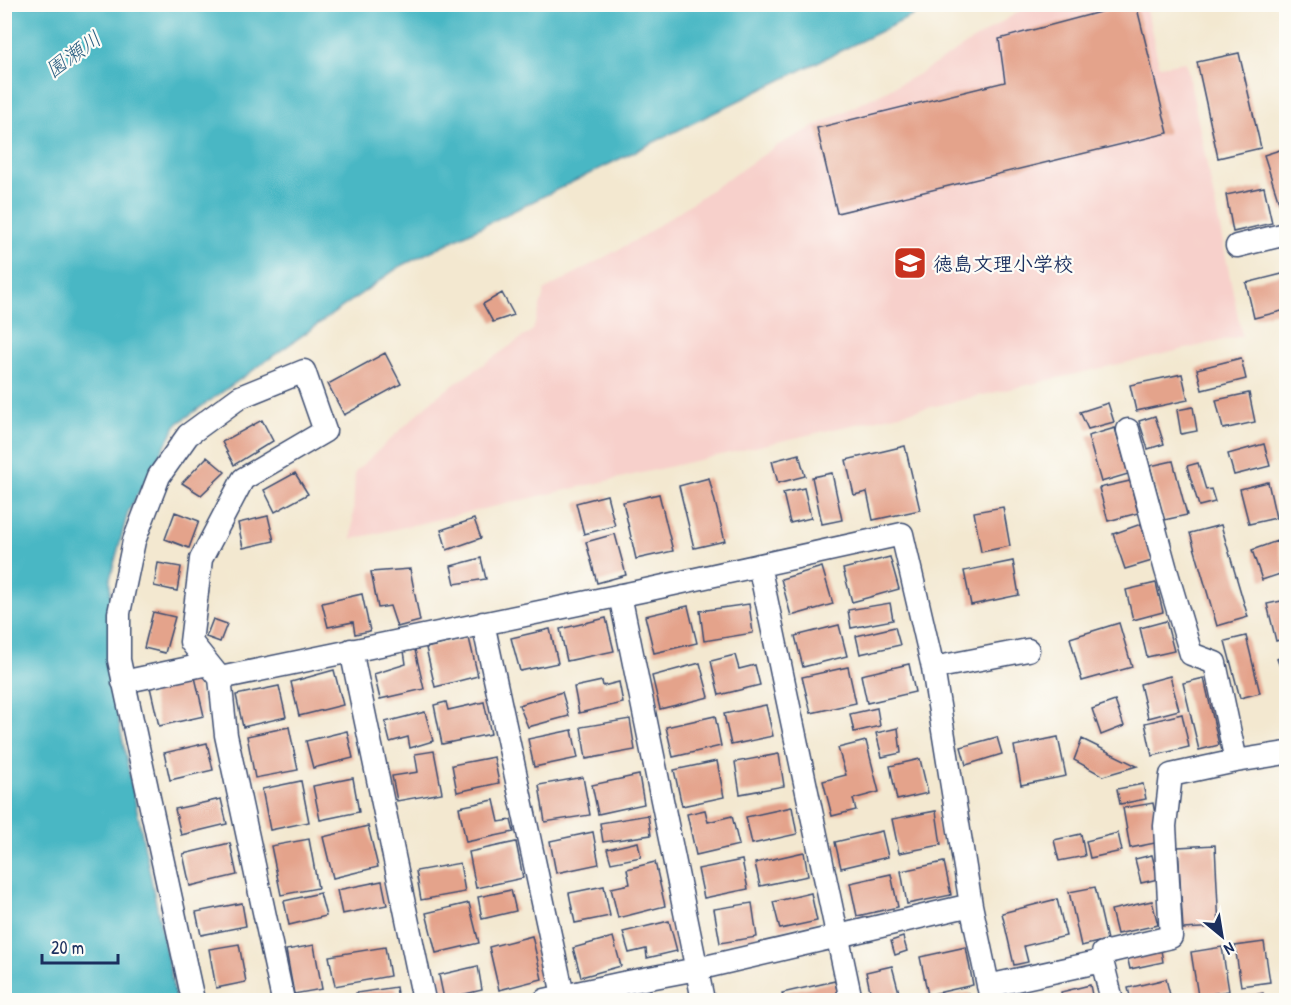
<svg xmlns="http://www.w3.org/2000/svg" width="1291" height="1005" viewBox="0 0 1291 1005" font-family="'Patrick Hand','Klee One',sans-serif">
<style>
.built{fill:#f7d0cb}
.water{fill:#49b7c4;stroke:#327391;stroke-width:1.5}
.building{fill:#e4a38b}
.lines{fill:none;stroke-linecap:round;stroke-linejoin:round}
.street-casing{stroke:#3b4b6f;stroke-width:25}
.street{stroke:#fff;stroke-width:22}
.labels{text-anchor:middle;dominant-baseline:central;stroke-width:4.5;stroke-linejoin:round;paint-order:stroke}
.poi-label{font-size:20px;font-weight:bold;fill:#1b2f5e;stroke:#fdfcf7;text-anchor:start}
.water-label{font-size:21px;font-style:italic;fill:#2b5f82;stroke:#fdfcf7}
</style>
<rect width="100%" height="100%" fill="#fdfcf7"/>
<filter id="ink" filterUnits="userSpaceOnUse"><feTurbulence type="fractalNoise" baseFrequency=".0167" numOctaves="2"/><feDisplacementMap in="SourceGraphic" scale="12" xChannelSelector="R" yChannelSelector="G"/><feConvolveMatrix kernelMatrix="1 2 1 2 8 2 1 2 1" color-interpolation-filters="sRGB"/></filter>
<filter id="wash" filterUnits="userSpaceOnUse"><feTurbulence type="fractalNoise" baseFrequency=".008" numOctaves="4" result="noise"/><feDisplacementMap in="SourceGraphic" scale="24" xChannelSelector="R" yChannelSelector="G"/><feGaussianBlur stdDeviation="1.35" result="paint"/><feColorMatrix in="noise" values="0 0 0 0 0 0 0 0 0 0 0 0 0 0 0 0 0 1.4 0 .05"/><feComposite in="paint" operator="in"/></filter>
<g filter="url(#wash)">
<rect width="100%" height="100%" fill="#f3e8d0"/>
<path class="built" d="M1029,5H1146L1159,66L1186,62L1242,336L352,539L355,472L436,397L533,330L545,290L641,237L778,145L919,74Z"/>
<path class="water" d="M5,5H934L399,267L177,424L128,512L110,579L114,698L176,1000H5Z"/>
<g id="blocks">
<path class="building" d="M1130,4H1136L1168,133L837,213L817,128L1005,82L999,39Z
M1239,53L1261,148L1218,158L1197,62Z
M1286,148V210L1282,212L1264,155Z
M1264,187L1272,223L1233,232L1226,195Z
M1286,273V310L1254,318L1246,283Z
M502,293L514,315L493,322L483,304Z
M385,353L401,384L344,415L328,384Z
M1241,358L1246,379L1202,390L1197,369Z
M1182,374L1188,400L1136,411L1130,385Z
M1249,393L1255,422L1223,429L1216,400Z
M1108,403L1114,422L1088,429L1080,412Z
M1193,407L1197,431L1181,434L1177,410Z
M1155,416L1164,444L1148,449L1139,421Z
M262,420L273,441L234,465L222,442Z
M1115,428L1128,474L1101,482L1088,436Z
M1264,444L1270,466L1234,475L1228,454Z
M905,446L920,510L873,520L867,492L854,495L846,460Z
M799,454L805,476L778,483L772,461Z
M207,457L225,472L201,495L182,483Z
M1173,461L1187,515L1164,520L1150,466Z
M1198,463L1206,490L1211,489L1215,502L1199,506L1187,466Z
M295,473L308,494L275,512L264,490Z
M832,473L842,520L822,524L812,477Z
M709,478L725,541L694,548L679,486Z
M1130,481L1138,513L1108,521L1099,488Z
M1268,482L1276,518L1249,524L1240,489Z
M804,488L811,518L790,523L783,493Z
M659,494L673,551L636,559L623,502Z
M607,495L615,526L584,534L576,503Z
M1003,507L1010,546L981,552L974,512Z
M175,512L199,521L189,548L165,539Z
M268,516L274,541L243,548L238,523Z
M474,519L481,538L447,550L441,530Z
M1141,524L1152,561L1125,569L1113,534Z
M1221,525L1248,617L1217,626L1190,533Z
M615,534L626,575L597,583L586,542Z
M1277,541L1286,572L1262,580L1252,550Z
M890,557L899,589L852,602L843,569Z
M481,558L486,579L455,584L451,566Z
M1013,561L1019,595L971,605L964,571Z
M158,563L181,567L177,591L154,586Z
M822,567L833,604L791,616L781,579Z
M410,569L420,621L397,627L390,606L378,608L371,572Z
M1156,583L1163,612L1133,620L1126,590Z
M362,594L370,631L355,634L353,622L328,627L322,603Z
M1286,600V638L1276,641L1267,604Z
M890,603L893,620L851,628L848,610Z
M749,604L753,633L704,641L700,611Z
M688,606L697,643L654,653L645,616Z
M153,612L175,617L165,653L144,648Z
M606,618L614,651L567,661L560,629Z
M213,619L227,624L220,642L206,637Z
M1166,621L1174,651L1147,657L1140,628Z
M1119,623L1132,667L1082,681L1070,638Z
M839,625L847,656L803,667L795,636Z
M895,627L900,645L860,654L856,636Z
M550,629L558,663L520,671L511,638Z
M1246,636L1260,693L1240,698L1225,641Z
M469,638L478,676L435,687L426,648Z
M415,650L424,689L380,699L374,674L406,664L404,651Z
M735,655L739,669L755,665L760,685L719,695L711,661Z
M1286,655V682L1277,659Z
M700,663L709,697L660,709L652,676Z
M909,664L915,692L867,703L861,675Z
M848,667L856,703L811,713L802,677Z
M334,670L343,705L299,716L291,682Z
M1170,676L1179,710L1148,718L1140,684Z
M195,677L204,716L159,726L150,687Z
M1204,678L1219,745L1199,750L1183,683Z
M602,681L603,686L619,682L623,703L579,713L574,687Z
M279,686L286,717L243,727L236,695Z
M562,692L569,716L528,727L519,705Z
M1115,701L1124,726L1101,735L1092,709Z
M446,702L448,710L484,702L491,734L442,744L434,705Z
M766,705L773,736L731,745L724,714Z
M877,708L880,726L854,732L850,714Z
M425,712L433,741L410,748L408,737L390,742L385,722Z
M1182,714L1189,747L1152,756L1145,723Z
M715,716L721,746L673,757L666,727Z
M630,719L635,750L586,759L581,727Z
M289,727L298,770L255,778L247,736Z
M898,728L901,753L882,757L876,733Z
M572,730L578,758L534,767L528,739Z
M347,731L353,758L313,768L306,741Z
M997,737L1002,754L966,765L961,747Z
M1058,737L1066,776L1021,785L1014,746Z
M1082,739L1137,766L1103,776L1074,760Z
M866,741L879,792L853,799L856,810L832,816L823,781L846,775L838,748Z
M207,743L213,770L170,780L164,753Z
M434,751L442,793L397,801L392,776L418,772L415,754Z
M779,754L784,786L740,794L735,762Z
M494,757L499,783L457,792L452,765Z
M920,759L928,793L897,800L890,766Z
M717,761L724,797L682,806L674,770Z
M639,775L644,804L598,814L592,785Z
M583,777L590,815L545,822L539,785Z
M353,778L359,812L320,820L313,786Z
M301,781L309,822L270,830L262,789Z
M1143,784L1146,799L1120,804L1117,789Z
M221,799L227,824L181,835L175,809Z
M494,800L499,822L511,820L514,832L466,842L459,807Z
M1153,803L1160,842L1130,848L1123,808Z
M792,807L797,834L752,844L746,817Z
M705,810L708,822L732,816L739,845L696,855L687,814Z
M936,811L941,845L899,853L892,819Z
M648,815L651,835L603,842L600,823Z
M368,826L378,867L333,878L323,837Z
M882,831L888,857L841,868L835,842Z
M593,832L599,864L556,873L550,841Z
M1118,833L1122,851L1090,858L1086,841Z
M1081,834L1085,856L1059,861L1054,840Z
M309,839L318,888L281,895L271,846Z
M516,842L523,878L476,888L469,852Z
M638,842L641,857L611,863L607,849Z
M230,843L237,875L190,886L183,854Z
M1215,845L1219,927L1183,929L1178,847Z
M804,852L808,876L760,886L755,863Z
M1152,855L1158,879L1141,883L1135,859Z
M742,860L748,889L704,898L698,869Z
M655,862L665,906L618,918L611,888L630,884L627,869Z
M944,862L951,895L907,904L901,871Z
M460,863L465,892L421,900L416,871Z
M891,874L898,907L857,916L850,883Z
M382,881L387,905L342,914L337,890Z
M604,886L610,916L575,923L569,893Z
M1095,887L1107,940L1081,946L1069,892Z
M511,890L516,911L482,919L478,897Z
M320,893L326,916L289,925L284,901Z
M811,893L817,921L780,929L773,902Z
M1057,899L1066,936L1024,946L1028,962L1014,965L1002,913Z
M1152,901L1158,925L1117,934L1111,910Z
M242,903L246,926L201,935L196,912Z
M469,903L479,943L436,953L426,913Z
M752,903L757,937L720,943L714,909Z
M669,921L677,951L647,958L646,949L629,953L623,932Z
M532,936L542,979L499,990L489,947Z
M613,937L621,966L581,977L573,948Z
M903,937L907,951L895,955L891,941Z
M1264,942L1270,982L1241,986L1235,946Z
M239,944L246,982L216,988L209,949Z
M314,945L322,989L294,994L286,950Z
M385,947L390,976L335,986L329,956Z
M966,947L973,985L928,995L920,957Z
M1222,947L1229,991L1198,996L1191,952Z
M1161,950L1163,962L1130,969L1127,956Z
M478,966L482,990L444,999L439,975Z
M892,966L901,1000H872L866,972Z
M1166,979L1171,999L1131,1000L1128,988Z
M835,981L839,1000H784L782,993Z
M1090,985L1093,1000H1062L1061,992Z
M396,987L398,1000H358L356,993Z
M969,993L970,1000H931V999Z
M1263,993L1265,1000H1232V999Z"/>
</g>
</g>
<g filter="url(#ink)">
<use href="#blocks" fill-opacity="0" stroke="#3b4b6f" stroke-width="1.5"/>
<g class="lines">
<defs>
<path id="street" d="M1237,246L1286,234
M759,565L851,1000
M620,595L703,1000
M483,623L564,1000
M351,650L424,1000
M933,668L1028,650
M220,678L646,590L902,534L933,668L971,905L697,969L623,983L545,1000
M123,682L208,664
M1236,761L1286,753
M971,905L991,999
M1102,961L1103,953L1171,937L1165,826L1171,775L1236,761L1215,663L1191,654L1166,570L1128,430
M988,986L1102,961L1112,1000
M193,1000L119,660V613L134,541L159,476L188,435L240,397L304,371L325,431L243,479L201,559L191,642L220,678L226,735L283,1000"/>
</defs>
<use href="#street" class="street-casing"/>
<use href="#street" class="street"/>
</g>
</g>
<defs>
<symbol id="school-square" viewBox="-11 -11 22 22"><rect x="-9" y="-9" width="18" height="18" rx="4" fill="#c8321e" stroke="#fdfcf7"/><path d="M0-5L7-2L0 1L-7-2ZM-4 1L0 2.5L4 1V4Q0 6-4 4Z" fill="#fff"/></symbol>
</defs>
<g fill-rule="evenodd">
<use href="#school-square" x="891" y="244" width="38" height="38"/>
</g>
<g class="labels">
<g class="poi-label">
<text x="933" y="263">徳島文理小学校</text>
</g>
<g class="water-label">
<text transform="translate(73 54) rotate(-36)">園瀬川</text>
</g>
</g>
<rect width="1291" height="1005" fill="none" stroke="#fdfcf7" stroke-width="24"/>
<g transform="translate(1222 936) rotate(150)" stroke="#fdfcf7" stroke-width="4.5" paint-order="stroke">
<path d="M0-4.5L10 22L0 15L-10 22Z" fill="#1b2f5e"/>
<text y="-9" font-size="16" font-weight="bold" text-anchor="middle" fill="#1b2f5e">N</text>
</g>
<path d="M42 954v9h76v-9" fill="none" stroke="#1b2f5e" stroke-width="3"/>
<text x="51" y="954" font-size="18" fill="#1b2f5e" stroke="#fdfcf7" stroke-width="4.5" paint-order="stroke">20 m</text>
</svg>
